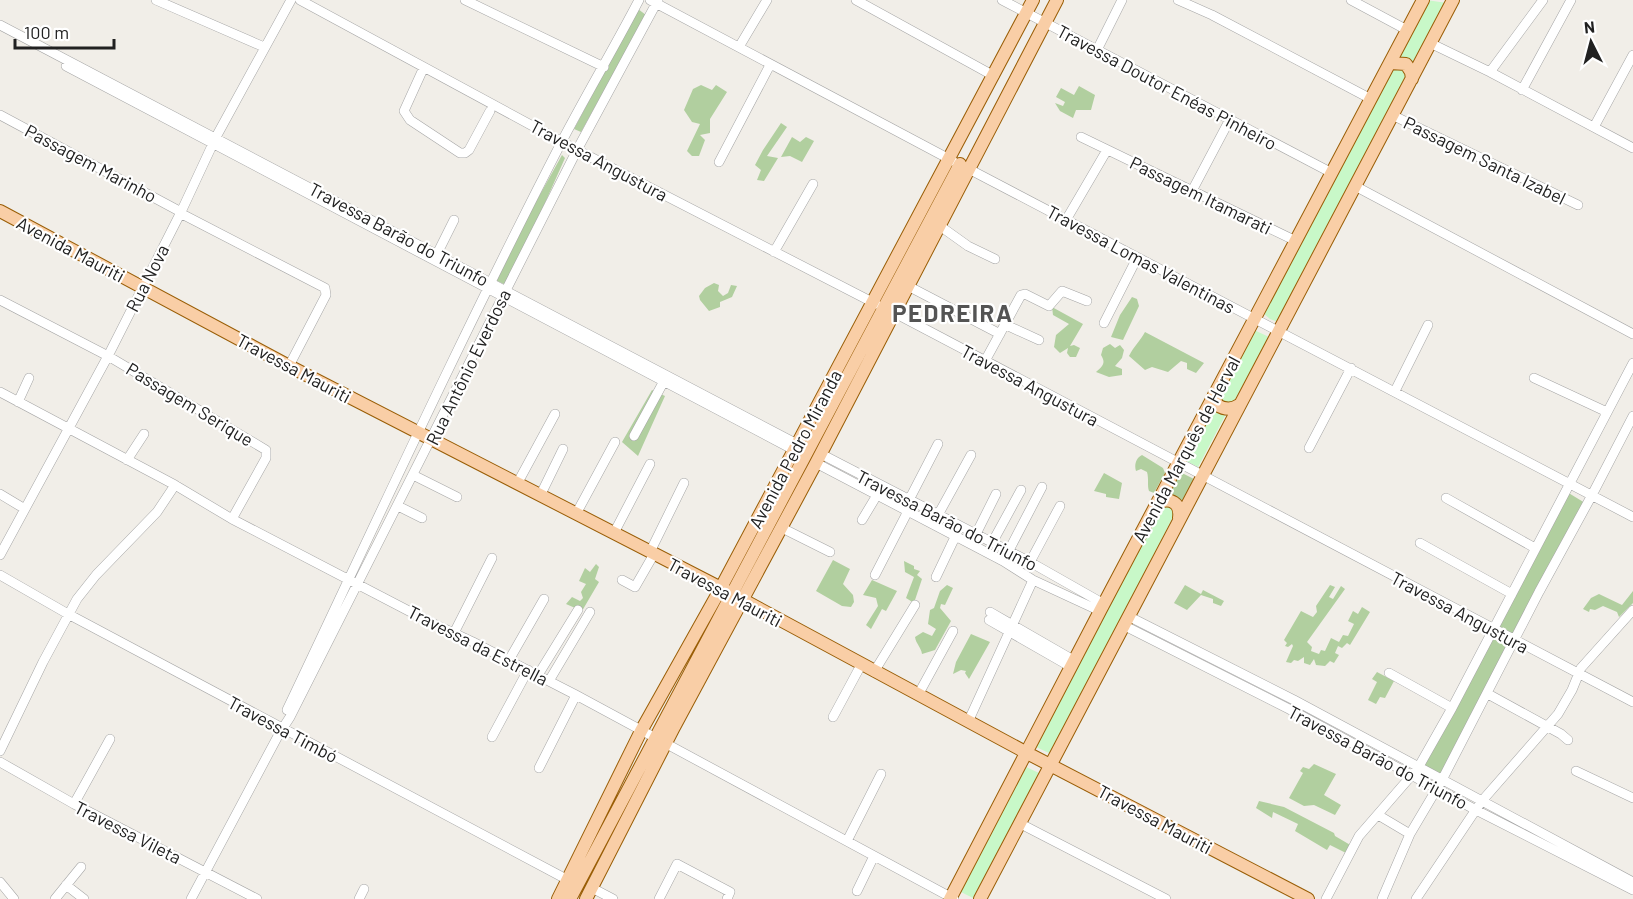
<svg xmlns="http://www.w3.org/2000/svg" width="1633" height="899" viewBox="0 0 1633 899" font-family="Barlow,sans-serif">
<style>
.forest{fill:#b1cf9f}
.park{fill:#c8f8c8}
.lines{fill:none;stroke-linecap:round;stroke-linejoin:round}
.minor-casing{stroke:#a5a5a5;stroke-width:10}
.major-casing{stroke:#995d05;stroke-width:14}
.minor{stroke:#fff;stroke-width:9}
.major{stroke:#f9cea6;stroke-width:12}
.labels{text-anchor:middle;dominant-baseline:central;stroke-width:4.5;stroke-linejoin:round;paint-order:stroke}
.street-label{font-size:18px;fill:#212121;stroke:#fff}
.district-label{font-size:24px;font-weight:bold;letter-spacing:1.5px;fill:#545454;stroke:#fff}
</style>
<rect width="100%" height="100%" fill="#f1eee8"/>
<path class="forest" d="M638,9L646,15L581,132L574,129Z
M701,85L712,90L716,85L727,92L710,119V133L700,135L705,140L699,156H692L687,151L700,124L692,122L684,110L693,89Z
M1079,86L1095,95L1091,110H1076L1073,118L1060,111L1055,103L1063,106L1065,102L1056,97L1061,88L1074,95Z
M781,123L787,127L767,156L778,158L764,181L757,180L761,170L755,165L763,150Z
M792,137L800,142L806,137L814,141L802,162L790,156L781,157Z
M562,155L565,158L508,286L493,279Z
M714,283L719,285L718,291L723,296L728,293L731,285L737,286L732,297L720,302V307L709,311L700,300L699,296L705,288Z
M1132,297L1137,299L1139,306L1123,340L1111,337L1120,315Z
M1052,307L1083,324L1070,346L1074,345L1080,348L1076,357H1070L1067,353L1068,348L1060,353L1054,347L1056,335L1069,324L1053,315Z
M1145,332L1204,363L1196,373L1187,369V363L1181,361L1168,372L1152,367L1145,370L1129,356C1134,346 1140,341 1145,332Z
M1110,344L1115,348L1120,345L1124,350L1122,358L1115,366L1122,369V375L1109,377L1096,372C1103,366 1106,363 1101,355L1103,348Z
M652,390L665,396L638,456L622,442Z
M1142,455L1163,468L1165,473L1154,493L1149,491C1147,486 1149,479 1147,472L1141,469L1136,471C1134,465 1136,458 1142,455Z
M1178,471L1196,480L1180,509L1166,499Z
M1104,473L1122,483L1119,499L1106,497V494L1094,491Z
M1567,492L1585,503L1515,637L1496,627Z
M833,560L850,569L843,584L853,595L854,602L851,607L842,606L816,591Z
M904,561L914,566V569L920,571L917,575L922,579L914,603L906,598L914,577L905,572Z
M596,564L599,567L595,579L599,582L582,611L566,604L572,597L580,601L583,598L581,592L586,584L579,581L585,568L590,572Z
M872,580L897,591L886,611L882,609L871,629L866,625L878,606L876,598L863,595Z
M947,585L953,588L945,605L941,604L940,608L951,621L935,650L922,654C921,647 916,644 915,637L923,632L932,636L936,629L928,624L930,610L934,608L940,591Z
M1185,585L1201,594L1203,590L1224,601L1221,606L1213,603V599L1201,595L1187,610L1174,603Z
M1330,585L1335,587L1329,597L1333,599L1341,586L1345,589L1307,642L1312,647L1311,651L1319,654L1321,650L1325,651L1331,638L1339,642L1343,635L1348,636L1354,624L1348,621L1353,611L1358,614L1362,607L1370,612L1350,645L1347,643L1342,648L1338,646L1335,653L1339,655L1334,663L1330,661L1325,666L1316,665L1314,659L1310,665L1304,663V657L1298,661L1294,660L1291,663L1286,662L1293,646L1292,644L1288,647L1285,646L1287,643L1284,640L1301,611L1313,617L1317,612L1316,606Z
M1633,591V603L1619,617L1617,612L1603,606L1595,610L1590,609L1589,612L1583,609L1591,598L1599,594L1622,605Z
M971,634L990,642L969,679L965,673L966,671L961,670L953,674L956,662Z
M1492,638L1508,647L1440,777L1421,768Z
M1377,672L1394,681L1385,698L1380,697L1376,704L1368,700L1377,682L1372,679Z
M1314,764L1336,774L1324,795L1341,805L1335,815L1314,805L1304,806L1289,798L1303,773L1300,771L1303,767L1309,769Z
M1259,801L1284,807L1334,833L1335,836L1352,846L1348,854L1330,845L1327,850L1295,831L1298,824L1273,812L1272,818L1256,808Z"/>
<path class="park" d="M1426,0L1447,3L1412,69L1397,60Z
M1396,65L1408,72L1278,322L1270,319L1262,312L1390,68Z
M1252,329L1269,337L1234,401L1227,404L1218,400Z
M1213,404L1227,412L1198,467L1184,460Z
M1170,502L1175,513L1051,754L1034,746L1157,510Z
M1024,766L1039,773V776L973,898L959,891Z"/>
<g class="lines">
<defs>
<path id="minor" d="M156,0L264,47
M300,0L577,150L876,304
M465,0L604,67
M650,0L953,161
M856,0L994,76
M1002,0L1332,173
M1178,0L1212,15L1371,99
M1351,0L1407,30
M0,25L797,444
M1430,43L1490,72L1633,148
M739,47L767,0
M1097,50L1122,0
M66,66L794,450
M424,67L404,111L410,120L460,153H465L469,150L490,111
M1490,72L1543,0
M1522,90L1571,0
M0,115L181,212
M1392,115L1578,205
M1594,127L1633,55
M1081,137L1296,241
M719,162L770,65
M965,167L1633,517
M1355,186L1633,334
M1193,189L1229,121
M180,213L325,288L326,295L289,366
M1066,220L1107,150
M940,226L968,246L995,259
M774,252L813,184
M437,254L454,220
M908,286L1000,334
M0,300L108,356L266,450V458L232,519
M889,310L1633,702
M1104,323L1137,258
M1006,325L1039,340
M985,361L1021,295L1025,294L1049,306L1062,291L1087,301
M1534,378L1607,412
M1395,391L1428,325
M0,392L175,485L232,519L430,622L473,642L576,695L954,899
M18,402L29,378
M634,436L664,381
M1309,448L1351,368
M821,454L1030,562L1104,604
M127,460L144,434
M816,463L1003,561L1033,580L1100,611
M413,475L457,497
M517,484L555,414
M0,494L25,509
M540,496L563,449
M1446,498L1535,548
M909,500L938,444
M398,506L422,518
M576,514L615,442
M938,515L971,455
M862,520L877,495
M782,528L830,552
M614,533L650,464
M976,534L996,494
M992,543L1021,490
M1420,543L1512,594
M650,552L684,483
M0,555L108,356L181,212L216,137L291,0
M1006,556L1042,487
M1030,562L1060,506
M0,575L68,614L568,880
M875,575L908,511
M936,577L956,535
M622,580L635,587L654,554
M990,612L1075,661
M1128,616L1294,700L1633,882
M989,620L1071,667
M1123,625L1289,709L1476,810L1633,890
M454,633L492,558
M509,660L544,599
M874,672L915,605
M1389,673L1452,708
M538,675L578,610
M549,681L590,612
M1488,694L1561,734L1568,740
M918,695L953,631
M287,710C377,520 465,329 561,143C586,95 614,48 639,0
M833,717L861,665
M968,722L1033,580
M492,737L528,670
M0,751L43,662L77,599L96,575L157,512L175,485
M0,762L74,804L257,899
M539,768L576,695
M1576,771L1633,798
M74,804L110,739
M1378,815L1410,834
M1019,823L1166,899
M847,841L881,774
M0,882L14,899
M66,885L84,899
M592,888L613,899
M857,891L874,856
M55,899L81,867
M191,899L279,734L290,717L577,150L658,0
M359,899L364,889
M659,899L677,864L730,892L727,899
M1326,899L1359,836L1418,768L1452,708L1633,363
M1382,899L1410,834L1442,780L1539,592L1592,495L1633,416
M1416,899L1481,802L1558,714L1572,690L1581,668L1633,610"/>
<path id="major" d="M1390,63L1406,64L1411,72L1412,79
M0,211L289,366L721,588L1027,753L1308,899
M1214,395L1217,405C1225,410 1232,410 1239,405
M1157,503C1171,497 1181,503 1179,518
M558,899L641,731L716,597L1033,0
M570,899L960,164
M586,899L673,729L816,463L1057,0
M950,899L1100,611L1423,0
M980,899L1453,0"/>
</defs>
<use href="#minor" class="minor-casing"/>
<use href="#major" class="major-casing"/>
<use href="#minor" class="minor"/>
<use href="#major" class="major"/>
</g>
<g class="labels">
<g class="street-label">
<text transform="translate(1167 87) rotate(28)">Travessa Doutor Enéas Pinheiro</text>
<text transform="translate(599 160) rotate(28)">Travessa Angustura</text>
<text transform="translate(1485 160) rotate(26)">Passagem Santa Izabel</text>
<text transform="translate(91 163) rotate(28)">Passagem Marinho</text>
<text transform="translate(1201 195) rotate(26)">Passagem Itamarati</text>
<text transform="translate(399 234) rotate(28)">Travessa Barão do Triunfo</text>
<text transform="translate(71 249) rotate(28)">Avenida Mauriti</text>
<text transform="translate(1141 259) rotate(28)">Travessa Lomas Valentinas</text>
<text transform="translate(147 278) rotate(-63)">Rua Nova</text>
<text transform="translate(468 367) rotate(-64)">Rua Antônio Everdosa</text>
<text transform="translate(294 368) rotate(28)">Travessa Mauriti</text>
<text transform="translate(1030 385) rotate(28)">Travessa Angustura</text>
<text transform="translate(190 404) rotate(31)">Passagem Serique</text>
<text transform="translate(795 449) rotate(-62)">Avenida Pedro Miranda</text>
<text transform="translate(1186 449) rotate(-62)">Avenida Marquês de Herval</text>
<text transform="translate(947 520) rotate(27)">Travessa Barão do Triunfo</text>
<text transform="translate(725 592) rotate(28)">Travessa Mauriti</text>
<text transform="translate(1460 612) rotate(28)">Travessa Angustura</text>
<text transform="translate(478 645) rotate(27)">Travessa da Estrella</text>
<text transform="translate(283 729) rotate(28)">Travessa Timbó</text>
<text transform="translate(1378 757) rotate(28)">Travessa Barão do Triunfo</text>
<text transform="translate(1155 819) rotate(28)">Travessa Mauriti</text>
<text transform="translate(128 832) rotate(27)">Travessa Vileta</text>
</g>
<g class="district-label">
<text x="953" y="312">PEDREIRA</text>
</g>
</g>
<g transform="translate(1591 42) rotate(354)" stroke="#ffffff" stroke-width="4.5" paint-order="stroke">
<path d="M0-4.5L10 22L0 15L-10 22Z" fill="#212121"/>
<text y="-9" font-size="16" font-weight="bold" text-anchor="middle" fill="#212121">N</text>
</g>
<path d="M15 39v9h99v-9" fill="none" stroke="#212121" stroke-width="3"/>
<text x="24" y="39" font-size="18" fill="#212121" stroke="#ffffff" stroke-width="4.5" paint-order="stroke">100 m</text>
</svg>
